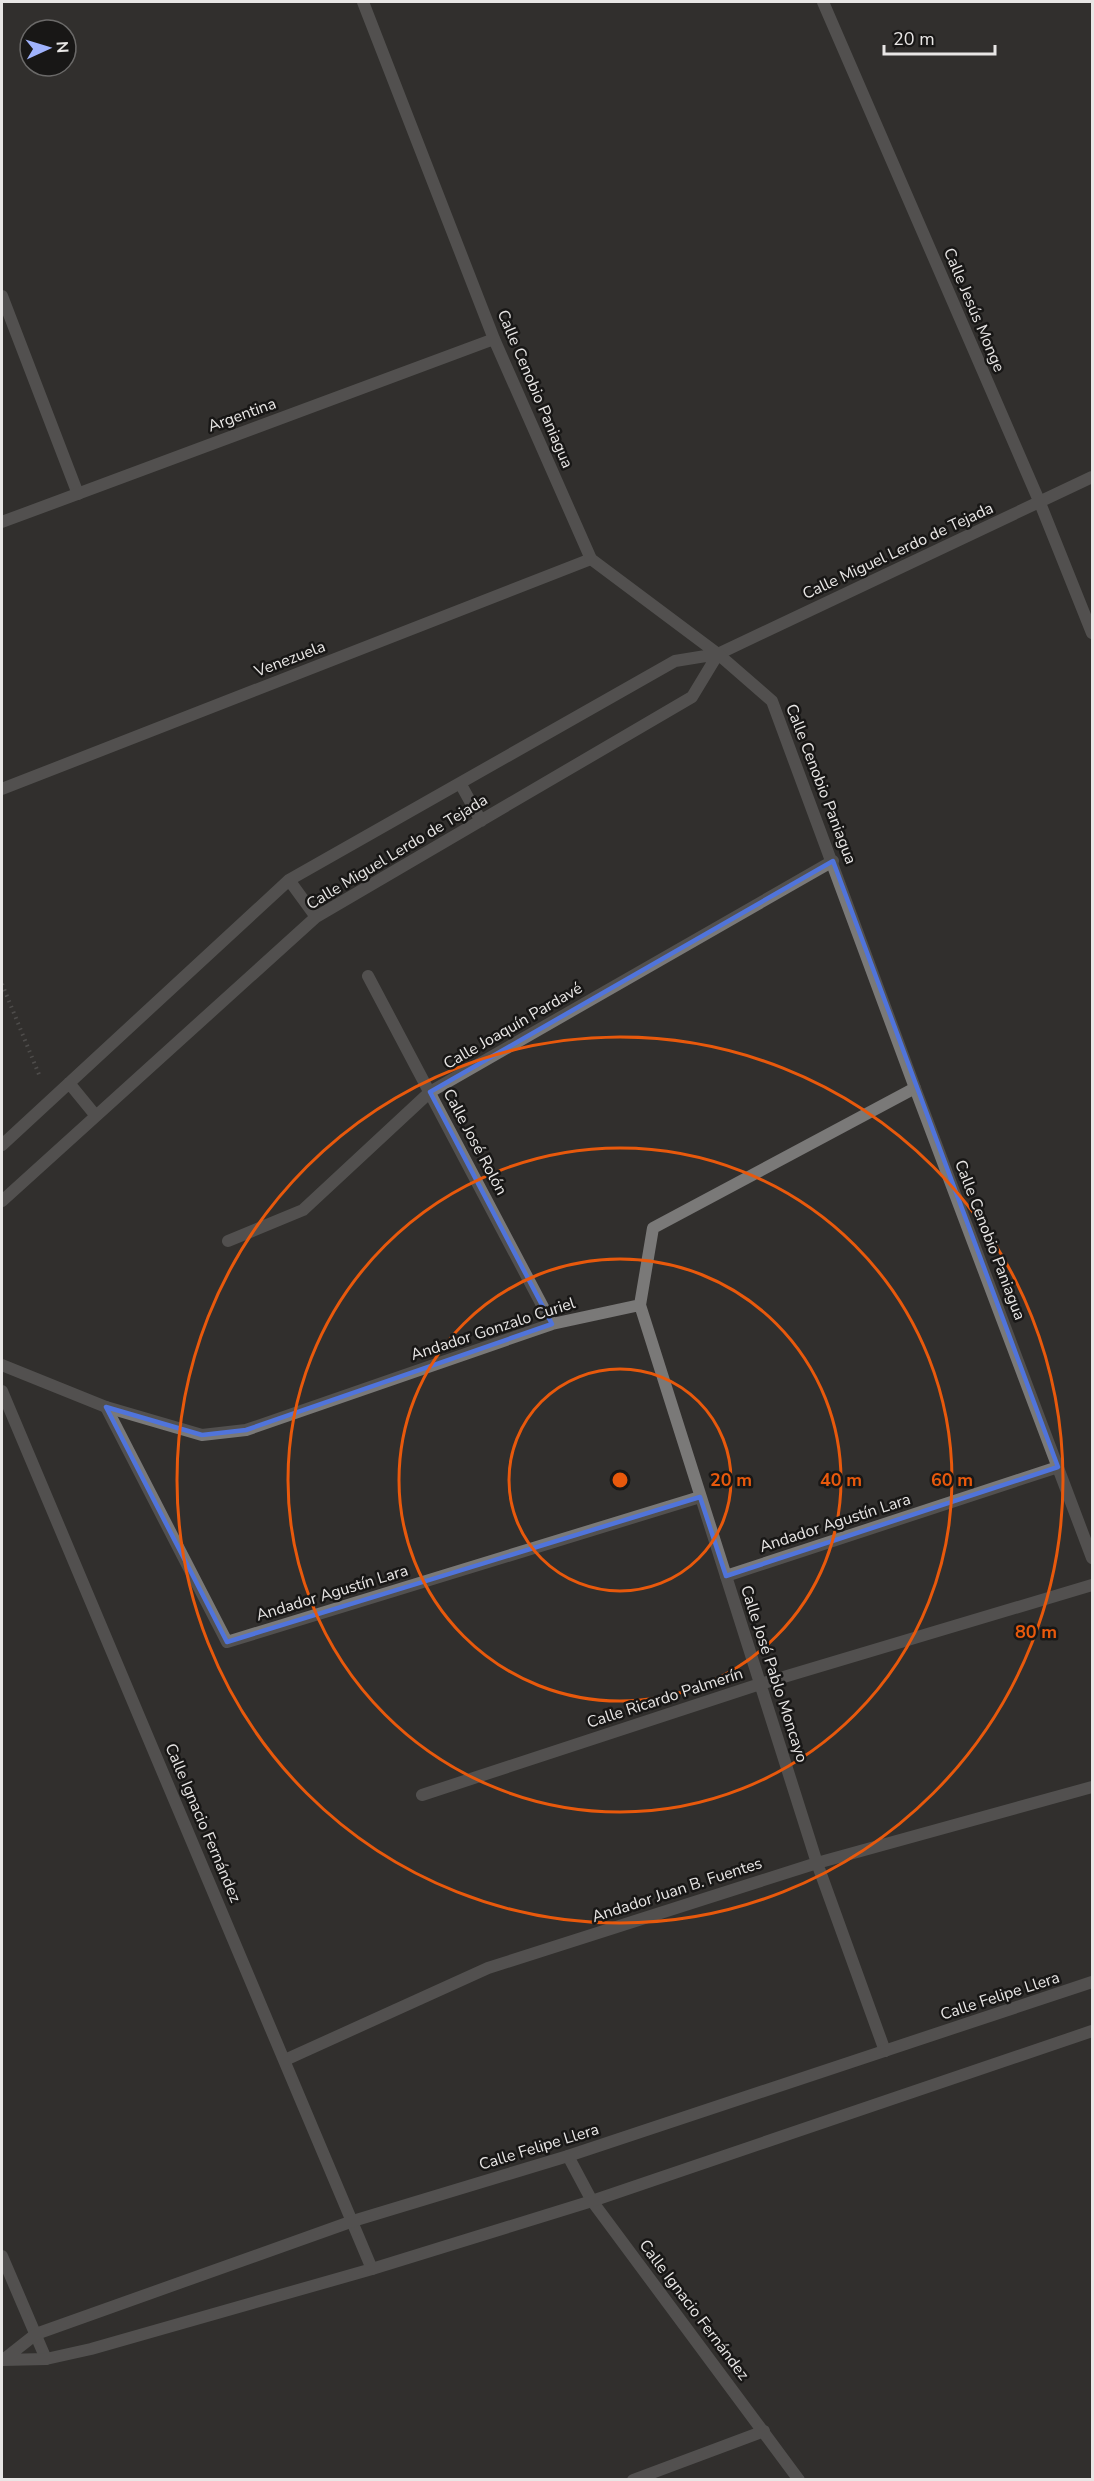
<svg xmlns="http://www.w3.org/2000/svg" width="1094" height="2481" viewBox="0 0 1094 2481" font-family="'Nunito Sans',sans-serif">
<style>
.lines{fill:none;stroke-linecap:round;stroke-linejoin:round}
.path{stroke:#716f6e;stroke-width:4;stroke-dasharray:1.5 4.5;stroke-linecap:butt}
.pedestrian{stroke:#7a7978;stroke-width:12}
.minor{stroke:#7a7978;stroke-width:12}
.tertiary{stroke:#7a7978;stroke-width:12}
.marked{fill:none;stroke:#5074db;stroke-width:4.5;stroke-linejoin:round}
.ring{fill:none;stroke:#e8590c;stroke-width:3}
.labels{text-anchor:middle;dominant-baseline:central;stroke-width:5;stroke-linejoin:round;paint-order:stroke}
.street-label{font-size:16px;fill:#e8e6e5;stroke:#181716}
.centre{fill:#e8590c;stroke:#181716;stroke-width:3}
.ring-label{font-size:18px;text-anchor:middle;font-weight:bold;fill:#e8590c;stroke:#181716;stroke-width:5;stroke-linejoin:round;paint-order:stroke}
</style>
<rect width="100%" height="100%" fill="#312f2d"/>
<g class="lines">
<path class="path" d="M2,984L40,1077"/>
<path class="pedestrian" d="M106,1407L227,1642L700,1497
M726,1576L1058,1467"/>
<path class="minor" d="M823,2L1040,503L1092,633
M2,296L78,494
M718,654L1092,477
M2,789L591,559
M368,976L552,1324
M228,1241L303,1210L430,1092L833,861
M2,1365L106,1407L202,1435L246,1430L552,1324L640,1305
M2,1391L372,2269
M422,1795L760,1684L1092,1585
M885,2051L817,1863L640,1305L653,1228L915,1088
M285,2060L488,1968L817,1863L1092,1787
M568,2156L592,2201L799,2480
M2,2256L46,2359
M633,2480L764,2431"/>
<path class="tertiary" d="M363,2L494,339L591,559L718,654L772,701L915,1088L1092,1558
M2,522L494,339
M460,783L481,821
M289,880L316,917
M69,1083L96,1116
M2,1145L289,880L675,661L718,654
M2,1201L316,917L692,697L718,654
M2,2360L46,2359L91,2349L372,2269L592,2201L1092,2031
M3,2360L36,2334L353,2221L568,2156L1092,1982"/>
</g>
<path d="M0 0H1094V2481H0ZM833,861L1058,1467L726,1576L700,1497L227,1642L106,1407L202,1435L246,1430L552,1324L430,1092Z" fill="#312f2d" fill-opacity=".55" fill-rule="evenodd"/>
<path class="marked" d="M833,861L1058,1467L726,1576L700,1497L227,1642L106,1407L202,1435L246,1430L552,1324L430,1092Z"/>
<g class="ring">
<circle cx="620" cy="1480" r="111"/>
<circle cx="620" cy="1480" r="221"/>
<circle cx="620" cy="1480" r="332"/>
<circle cx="620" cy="1480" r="443"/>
</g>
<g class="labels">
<g class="street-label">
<text transform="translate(974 310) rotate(67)">Calle Jesús Monge</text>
<text transform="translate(535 389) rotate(67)">Calle Cenobio Paniagua</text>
<text transform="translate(242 415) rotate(-20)">Argentina</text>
<text transform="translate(898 551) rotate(-25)">Calle Miguel Lerdo de Tejada</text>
<text transform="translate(290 659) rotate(-21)">Venezuela</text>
<text transform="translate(821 784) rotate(69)">Calle Cenobio Paniagua</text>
<text transform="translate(397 852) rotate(-31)">Calle Miguel Lerdo de Tejada</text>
<text transform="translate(513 1026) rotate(-30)">Calle Joaquín Pardavé</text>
<text transform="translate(475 1142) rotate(62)">Calle José Rolón</text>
<text transform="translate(990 1240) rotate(69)">Calle Cenobio Paniagua</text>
<text transform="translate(493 1329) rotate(-18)">Andador Gonzalo Curiel</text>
<text transform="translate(835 1523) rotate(-18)">Andador Agustín Lara</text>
<text transform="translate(332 1593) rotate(-17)">Andador Agustín Lara</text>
<text transform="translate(774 1674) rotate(72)">Calle José Pablo Moncayo</text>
<text transform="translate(665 1698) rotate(-18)">Calle Ricardo Palmerín</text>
<text transform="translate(203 1823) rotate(67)">Calle Ignacio Fernández</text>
<text transform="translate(677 1890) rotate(-18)">Andador Juan B. Fuentes</text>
<text transform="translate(1000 1996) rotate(-18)">Calle Felipe Llera</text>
<text transform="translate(539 2147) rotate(-17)">Calle Felipe Llera</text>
<text transform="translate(694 2310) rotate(53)">Calle Ignacio Fernández</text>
</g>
</g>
<circle cx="620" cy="1480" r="9" class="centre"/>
<g class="ring-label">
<text x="731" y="1486">20 m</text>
<text x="841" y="1486">40 m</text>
<text x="952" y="1486">60 m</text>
<text x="1036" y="1638">80 m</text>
</g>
<rect width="1094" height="2481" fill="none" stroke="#e8e6e5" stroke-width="6"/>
<g transform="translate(48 48) rotate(86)"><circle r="28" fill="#181716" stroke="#6b6a69" stroke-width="1.5"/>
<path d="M0-4.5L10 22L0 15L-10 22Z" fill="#a0b3fd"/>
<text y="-9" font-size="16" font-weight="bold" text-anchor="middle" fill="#e8e6e5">N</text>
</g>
<path d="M884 45v9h111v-9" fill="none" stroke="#e8e6e5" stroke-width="3"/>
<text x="893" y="45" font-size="18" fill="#e8e6e5" stroke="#181716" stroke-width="4.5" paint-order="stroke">20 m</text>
</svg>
